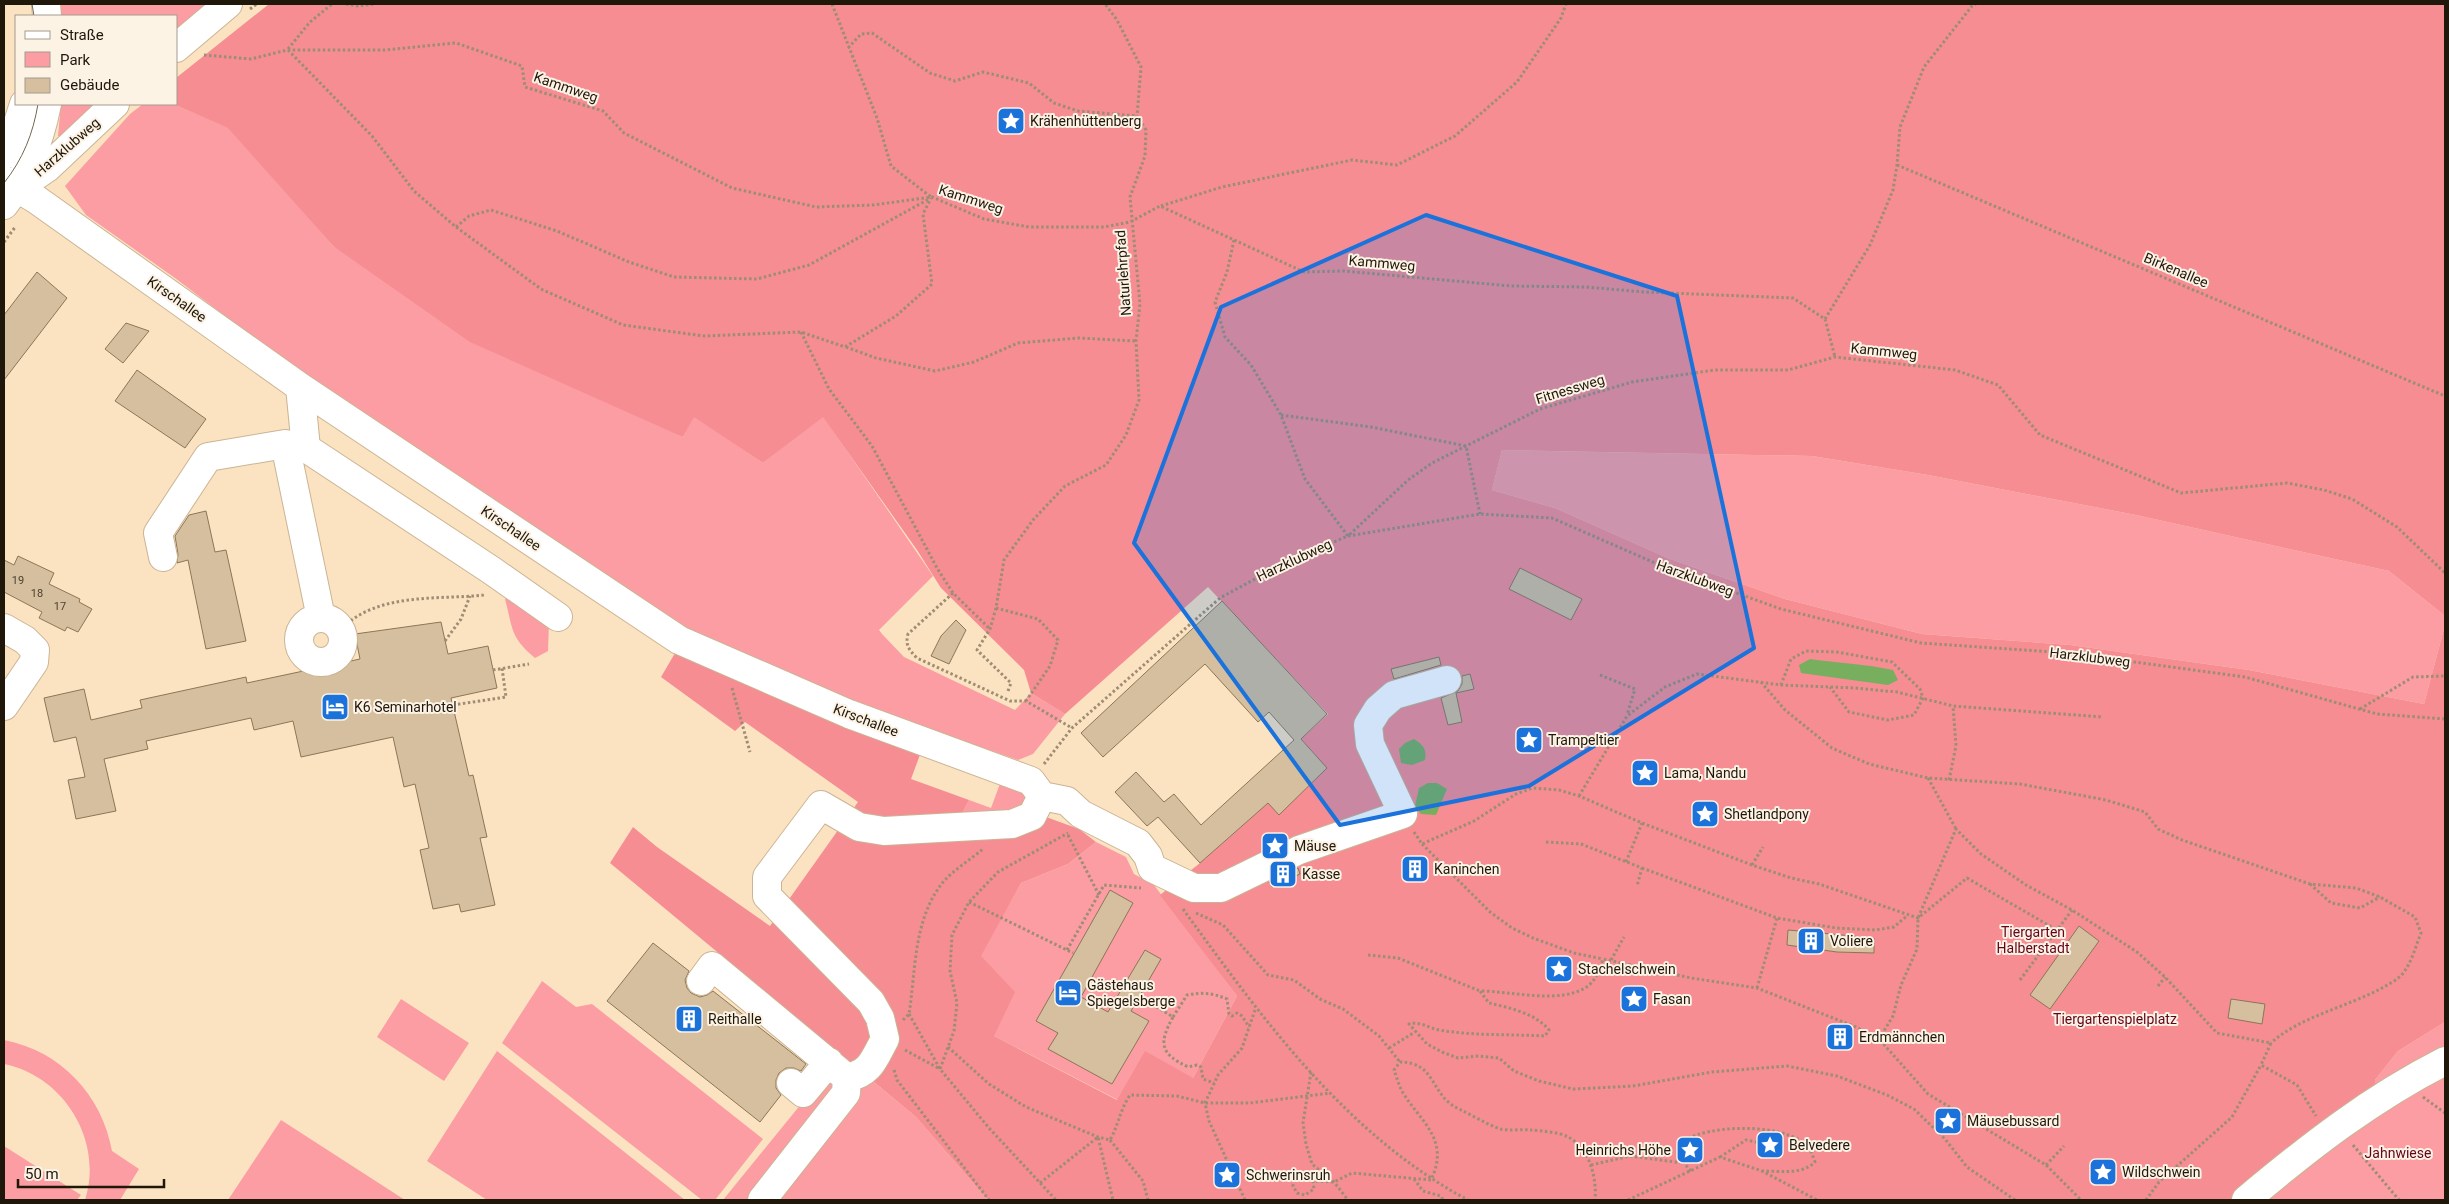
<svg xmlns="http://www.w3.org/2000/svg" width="2449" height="1204" viewBox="0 0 2449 1204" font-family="Roboto,sans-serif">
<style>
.green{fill:#fb9da2}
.forest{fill:#f68d93}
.water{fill:#77af5e}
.building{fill:#d5bf9e;stroke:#8b7657}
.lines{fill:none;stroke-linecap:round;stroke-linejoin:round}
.minor-casing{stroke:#cbb494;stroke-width:30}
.path{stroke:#9e8d74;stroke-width:3;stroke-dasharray:2.5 2.5;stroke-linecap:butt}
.minor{stroke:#fff;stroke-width:28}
.tram{stroke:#746551;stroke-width:1}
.marked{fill:#1b72db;fill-opacity:0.2;stroke:#1b72db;stroke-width:4;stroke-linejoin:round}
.labels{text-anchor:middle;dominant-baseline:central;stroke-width:4;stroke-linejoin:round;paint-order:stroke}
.number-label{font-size:11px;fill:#4d4130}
.street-label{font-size:14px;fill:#20170b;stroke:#fcf3e5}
.poi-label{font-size:14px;fill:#20170b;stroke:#fcf3e5;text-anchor:start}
.park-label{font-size:14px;fill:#64031b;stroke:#fcf3e5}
</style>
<rect width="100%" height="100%" fill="#fbe3c1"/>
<path class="green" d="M60,4H217L176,39V16H61Z
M61,104H100L67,141L58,136Z
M143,104H173L229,128L333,246L683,437L694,416L763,463L823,416L933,576L879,630L882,634L904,657L1015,710L1031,693L1065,714L1033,754L1018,760L853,703L683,629L270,350L175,278L86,215L65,186L130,114Z
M1502,450L1812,456L1928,475L2136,515L2389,571L2445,616V625L2424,704L2249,670L2070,645L1922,634L1785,599L1670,559L1555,508L1492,490Z
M512,596L549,622L548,651L535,658C510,637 513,629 505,599Z
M1001,781L1027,791L1024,809L960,818L969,800L991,808Z
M1096,842L1126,857L1134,874L1154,885L1237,996L1193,1078L1118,1100L994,1036L980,956L1021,883L1068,864Z
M542,981L576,1007L592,1004L763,1139L715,1200H702L502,1043Z
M401,999L469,1043L444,1081L377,1037Z
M2445,1022V1200H2258L2379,1107L2375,1080L2398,1051Z
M4,1040C61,1051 102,1095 112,1151L139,1169L120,1200H85C104,1141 64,1076 4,1064Z
M497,1051L685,1200H487L427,1161Z
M841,1055L916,1117L988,1200H723Z
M281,1120L405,1200H228Z
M4,1146L81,1195L77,1200H4Z"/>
<path class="forest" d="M269,4H2445V616L2389,571L2136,515L1928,475L1812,456L1502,450L1492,490L1555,508L1670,559L1785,599L1922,634L2070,645L2249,670L2424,704L2445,625V1022L2398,1051L2375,1080L2380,1107L2258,1200H988L916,1117L610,863L633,827L657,847L770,926L858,802L745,722L735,731L661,677L678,648L921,752L911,779L969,800L960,818L1024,809L1079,829L1096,842L1068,864L1021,883L981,956L1015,992L994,1036L1117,1100L1145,1051L1193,1078L1237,996L1160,895L1200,863L1318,758L1301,739L1328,714L1208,587L1065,714L1031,693L1024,670L941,588L917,550L823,417L763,463L694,417L683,437L470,342L333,246L228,128L173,104H176V78Z"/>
<path class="water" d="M1810,659C1838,663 1865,664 1893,670L1898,680L1888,685L1801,673L1799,665Z
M1414,739C1423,745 1427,749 1425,760L1412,765L1401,763L1399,749L1405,743Z
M1428,783H1437L1447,789L1436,815L1421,814L1415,806L1419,788Z"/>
<path class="building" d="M37,272L67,298L4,380V315Z
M126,323L149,331L123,363L105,349Z
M137,370L206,419L185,448L115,401Z
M206,511L215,552L226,550L246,641L206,649L188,560L177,563L178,554L175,536L189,515Z
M18,556L54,573L49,584L80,599L79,602L92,609L78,632L67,627L65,631L39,618L42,612L4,592V560L14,565Z
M1520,568L1582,599L1571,620L1509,589Z
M1222,601L1327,714L1301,739L1327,768L1279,815L1268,803L1200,863L1158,817L1147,826L1115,792L1136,772L1164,802L1174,794L1201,825L1294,740L1269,712L1258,722L1205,664L1103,757L1081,733Z
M956,620L966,630L949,664L931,656L941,636Z
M441,622L448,654L488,646L497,688L451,698L469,776L473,775L487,837L480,838L495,905L461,912L459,904L433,909L420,850L429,848L415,784L404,787L393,737L301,757L293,721L254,730L251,718L146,741L148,749L104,759L116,811L76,819L68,780L85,777L76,737L54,742L44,698L84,689L91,720L142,708L140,700L246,677L247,683L360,659L355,634Z
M1439,657L1441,665L1394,679L1391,669Z
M1470,674L1474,689L1456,693L1462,722L1448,725L1441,698L1458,691L1462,684V676Z
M1298,868L1300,874L1272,887L1269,882Z
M1110,890L1133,903L1081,997L1108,1012L1145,950L1161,959L1131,1011L1149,1021L1112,1084L1048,1049L1058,1033L1036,1021Z
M2079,926L2099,941L2050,1009L2030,995Z
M1788,930L1874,938V953L1837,952L1787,945Z
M653,943L689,971L685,980L687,988L691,993L700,997L707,995L713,991L806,1064L801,1071L794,1068H786L779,1073L776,1080V1088L781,1095L760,1122L607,1001Z
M2231,999L2265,1004L2262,1024L2228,1018Z
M1768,1134L1781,1137L1778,1150L1771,1154L1762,1150L1759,1142Z"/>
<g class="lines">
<defs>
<path id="minor" d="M46,4L47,16
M176,48L228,4
M4,155L13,138L24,104
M4,180L37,200L300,387L679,640L849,714L1031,781L1042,796
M18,188L47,168L115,104
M4,205C26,177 40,139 47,104
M300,387L306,448L491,570L558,617
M306,448L285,444L321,618
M163,557L158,533L208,457L285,444
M299 640a22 22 0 1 1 44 0a22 22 0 1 1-44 0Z
M4,628L25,640L35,650L34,662L4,706
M1042,796L1067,801L1081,814L1138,843L1148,856L1152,868L1194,888H1221L1299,850L1403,814L1370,744L1368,725L1378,709L1394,695L1447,680
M701,981L712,966L847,1078
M847,1078C871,1073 874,1059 885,1039L880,1018L871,1002L767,896V877L821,805L859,827L884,831L1012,824L1032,816L1042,796
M791,1083L803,1093L829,1062
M762,1200L846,1093L847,1078
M2246,1200C2309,1147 2372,1098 2445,1061"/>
</defs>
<use href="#minor" class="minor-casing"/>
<path class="path" d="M346,4L358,6L375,4
M832,4L877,118L891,166L931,197
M250,9L257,4
M848,48L861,34L872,33L930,73L955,81L983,72L1029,83L1054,103L1078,111L1137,116
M288,49L310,22L332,4
M288,50L372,136L414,191L456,227L541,289L623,325L704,336L801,332L845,347L896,316L932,284L923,214L931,198
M204,55L251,59L287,50H385L456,43L522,66L525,87L603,111L624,133L732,188L816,207L873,205L932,197L984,219L1029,227H1104L1130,222L1160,206L1304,272L1344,271L1511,286L1586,287L1644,292L1793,298L1825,319L1835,357
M1897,165L2445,396
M1161,206L1222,187L1352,160L1397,165L1455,136L1517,82L1561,18L1566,4
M456,227L469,216L491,210L557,231L629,262L674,277L757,279L809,265L929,199
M1234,240L1227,272L1215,302L1225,337L1251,365L1281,415L1305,479L1348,536L1408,480L1432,463L1540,409L1632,382L1715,370H1788L1835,357L1955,370L1998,385L2040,435L2181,493L2287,483L2324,490L2352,499L2397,527L2445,573
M4,242L16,226
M1825,319L1870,245L1893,190L1897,165L1900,127L1924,67L1972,6L1976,4
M801,332L829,389L872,446L937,568L953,593L990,629
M846,347L876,358L935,371L974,362L1018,343L1078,338L1136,341
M1281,415L1371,427L1466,446L1480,514
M953,593L908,634C905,645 909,650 917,658L1010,701H1026L1072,728
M996,608L1038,619L1058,640L1050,666L1026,701
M343,627C381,592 438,600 485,595
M445,641L461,619L470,596
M332,659L336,664
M493,670L529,664
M1600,675L1635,689L1627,715
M1761,682L1785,710L1832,748L1869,764L1928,778L2020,784L2106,800L2145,812L2158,829L2182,840L2310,884L2356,888L2380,897L2415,917L2421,933C2416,945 2413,958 2406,969C2401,978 2391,983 2382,988C2347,1007 2299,1017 2271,1043
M1781,685L1791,659L1806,651L1837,652L1892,662L1920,689L1923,698L1914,715L1888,720L1849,712L1830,687
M732,688L750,752
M1008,691L1011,683L977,650L990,629L996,608L1004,560L1033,520L1065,486L1106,465L1126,435L1139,400L1136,341L1140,304L1130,197L1145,156L1146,130L1137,116L1141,67L1117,20L1105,4
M453,705L506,697L502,668
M2360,709L2413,677L2445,676
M1044,764L1072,728L1220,598L1288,561L1348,536L1480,514L1552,518L1664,567L1781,609L1921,643L2068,653L2245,677L2377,714L2445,719
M1928,778L1956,829
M1949,780L1956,746L1953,706
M1579,796L1627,716L1665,687L1697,674L1781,685L1855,688L1897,692L1953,706L2103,717
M1414,832L1422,844L1474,821L1516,794L1533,788L1559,790L1579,796L1642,823L1752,865L1791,878L1819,884L1918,918L1967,878L2057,930
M1068,835L1099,895
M1546,842L1581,844L1642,868L1637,886
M1422,844L1490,912L1512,928L1533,938L1574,953L1603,959
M1626,862L1642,823
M1752,865L1763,847
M1642,868L1777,918L1836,928L1875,930L1894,927L1908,915
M2310,884L2331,903L2360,908L2380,897
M969,902L1073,953
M1183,909C1262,1018 1346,1135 1468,1200
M1196,913L1223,925L1268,975L1294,980L1320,999L1343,1009L1379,1036L1400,1062
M1067,950L1104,885L1141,888
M1368,955L1398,958L1480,991
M1611,960L1624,937
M2020,980L2072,910
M2158,986L2165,977
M1757,988L1777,918
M1152,1004L1173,1017C1159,1043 1159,1053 1188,1067L1197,1065L1201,1067L1203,1079L1214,1083
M909,1014L940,1069L989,1128L1056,1200
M1173,1017L1187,995C1202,992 1213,993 1227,999L1229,1014L1232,1016L1237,1013L1242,1016L1249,1027
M903,1020L909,1014C916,970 913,918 944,881C955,869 971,859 983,849
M1879,1039L1893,1016L1901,985L1917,949L1918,918L1956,829L1981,854L2026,885L2072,910L2137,952L2165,977L2217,1033L2271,1043L2261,1065L2297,1085L2316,1116
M948,1047L989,1084L1026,1107L1098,1137L1110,1140C1119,1124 1119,1112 1130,1095L1177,1096L1205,1103H1250L1331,1093
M1389,1048L1415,1032
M905,1050L940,1069L954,1031L957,1003L950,971L952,935L969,902L998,872L1068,833
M894,1070L897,1080L989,1200
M1311,1072L1303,1123L1306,1144L1312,1164L1334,1182L1348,1200
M2423,1097L2445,1113
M1110,1140L1143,1181L1148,1200
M2353,1145L2399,1200
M1720,1157L1746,1140L1761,1143
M1591,1165L1630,1156L1683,1163
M2046,1165L2064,1146
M1691,1171C1681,1161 1680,1154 1682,1141C1711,1125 1774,1123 1803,1142C1810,1146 1812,1154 1815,1162C1802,1175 1780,1171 1762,1171
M1414,1179L1423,1191L1441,1196L1443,1200
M1313,1181L1305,1173L1295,1176L1293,1186L1297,1193L1305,1195L1314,1189L1313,1181L1334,1182L1352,1173L1431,1180C1450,1140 1422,1123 1403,1093C1399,1086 1397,1078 1394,1070L1400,1062C1437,1062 1430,1096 1459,1109C1472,1115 1486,1124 1500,1129C1509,1131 1521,1129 1531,1130C1541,1131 1559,1132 1568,1137C1590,1148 1597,1179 1595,1200
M1040,1183L1098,1137L1113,1200
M1245,1200L1209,1121L1205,1103L1218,1075L1242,1048L1255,1010
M1628,1200L1720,1157L1762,1171L1817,1200
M2015,1200L1967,1167L1945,1139L1914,1109L1887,1095L1837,1076L1787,1066L1712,1072L1633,1086L1573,1089L1539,1081L1514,1071L1499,1058L1479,1056L1458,1058L1442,1052L1427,1044L1409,1024C1421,1021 1428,1028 1439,1030C1474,1036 1510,1034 1545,1036L1549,1030C1535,1013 1510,1008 1489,1003L1480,991C1511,991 1562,1005 1588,986C1596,980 1600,968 1603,959L1691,978L1757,988L1856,1027L1879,1039L1928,1094L2046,1165L2081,1200
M2146,1200L2159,1182L2232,1117L2261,1065"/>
<use href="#minor" class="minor"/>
<path class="tram" d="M32,4L34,16
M4,183C23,159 33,134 38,104"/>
</g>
<path class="marked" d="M1426,215L1677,296L1754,648L1529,786L1340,825L1134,543L1221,307Z"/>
<defs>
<symbol id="sight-square" viewBox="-11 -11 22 22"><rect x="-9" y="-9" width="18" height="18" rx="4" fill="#1b72db" stroke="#fcf3e5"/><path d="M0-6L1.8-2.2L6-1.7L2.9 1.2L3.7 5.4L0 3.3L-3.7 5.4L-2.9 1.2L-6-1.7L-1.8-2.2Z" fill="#fff"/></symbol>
<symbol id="hotel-square" viewBox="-11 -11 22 22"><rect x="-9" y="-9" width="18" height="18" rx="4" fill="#1b72db" stroke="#fcf3e5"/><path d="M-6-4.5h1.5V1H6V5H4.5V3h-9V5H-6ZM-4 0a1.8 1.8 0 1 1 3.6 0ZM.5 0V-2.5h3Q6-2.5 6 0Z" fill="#fff"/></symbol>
<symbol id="building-square" viewBox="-11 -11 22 22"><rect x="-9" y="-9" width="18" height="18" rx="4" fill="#1b72db" stroke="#fcf3e5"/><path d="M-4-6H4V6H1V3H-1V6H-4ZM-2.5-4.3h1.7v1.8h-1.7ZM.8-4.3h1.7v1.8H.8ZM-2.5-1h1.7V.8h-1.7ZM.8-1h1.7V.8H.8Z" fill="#fff"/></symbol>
</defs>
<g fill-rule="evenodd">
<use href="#sight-square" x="995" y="105" width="32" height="32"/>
<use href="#hotel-square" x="319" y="691" width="32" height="32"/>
<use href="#sight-square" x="1513" y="724" width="32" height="32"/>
<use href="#sight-square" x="1629" y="757" width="32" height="32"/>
<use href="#sight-square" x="1689" y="798" width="32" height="32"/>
<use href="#sight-square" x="1259" y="830" width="32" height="32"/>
<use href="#building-square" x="1399" y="853" width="32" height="32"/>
<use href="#building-square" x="1267" y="858" width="32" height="32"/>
<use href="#building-square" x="1795" y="925" width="32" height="32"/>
<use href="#sight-square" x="1543" y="953" width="32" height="32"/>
<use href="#hotel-square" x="1052" y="977" width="32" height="32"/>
<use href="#sight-square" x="1618" y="983" width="32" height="32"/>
<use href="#building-square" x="673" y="1003" width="32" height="32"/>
<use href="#building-square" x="1824" y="1021" width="32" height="32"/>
<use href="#sight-square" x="1932" y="1105" width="32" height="32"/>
<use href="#sight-square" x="1754" y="1129" width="32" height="32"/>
<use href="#sight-square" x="1674" y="1134" width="32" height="32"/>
<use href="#sight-square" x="2087" y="1156" width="32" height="32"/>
<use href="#sight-square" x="1211" y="1159" width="32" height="32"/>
</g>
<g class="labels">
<g class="number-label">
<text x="18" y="580">19</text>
<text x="37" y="593">18</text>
<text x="60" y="606">17</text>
</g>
<g class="street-label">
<text transform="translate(566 87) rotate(19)">Kammweg</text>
<text transform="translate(67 147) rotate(-41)">Harzklubweg</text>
<text transform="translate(971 199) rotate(18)">Kammweg</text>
<text transform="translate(1382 263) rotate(5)">Kammweg</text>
<text transform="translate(2176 270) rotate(23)">Birkenallee</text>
<text transform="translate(1123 273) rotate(-94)">Naturlehrpfad</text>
<text transform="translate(177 299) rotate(35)">Kirschallee</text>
<text transform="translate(1884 351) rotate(6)">Kammweg</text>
<text transform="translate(1570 389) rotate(-17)">Fitnessweg</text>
<text transform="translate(511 528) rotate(34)">Kirschallee</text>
<text transform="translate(1294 560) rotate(-25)">Harzklubweg</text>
<text transform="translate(1695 578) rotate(20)">Harzklubweg</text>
<text transform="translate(2090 657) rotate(7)">Harzklubweg</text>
<text transform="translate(866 720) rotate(21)">Kirschallee</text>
</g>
<g class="poi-label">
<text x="1030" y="121">Krähenhüttenberg</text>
<text x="354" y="707">K6 Seminarhotel</text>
<text x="1548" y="740">Trampeltier</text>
<text x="1664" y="773">Lama, Nandu</text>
<text x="1724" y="814">Shetlandpony</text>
<text x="1294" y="846">Mäuse</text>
<text x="1434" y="869">Kaninchen</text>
<text x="1302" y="874">Kasse</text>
<text x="1830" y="941">Voliere</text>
<text x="1578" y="969">Stachelschwein</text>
<text x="1087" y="985">Gästehaus<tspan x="1087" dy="16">Spiegelsberge</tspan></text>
<text x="1653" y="999">Fasan</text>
<text x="708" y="1019">Reithalle</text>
<text x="1859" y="1037">Erdmännchen</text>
<text x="1967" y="1121">Mäusebussard</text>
<text x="1789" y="1145">Belvedere</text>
<text x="1671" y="1150" text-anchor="end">Heinrichs Höhe</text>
<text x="2122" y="1172">Wildschwein</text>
<text x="1246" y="1175">Schwerinsruh</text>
</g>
<g class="park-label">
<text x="2033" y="932">Tiergarten<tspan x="2033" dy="16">Halberstadt</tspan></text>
<text x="2115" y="1019">Tiergartenspielplatz</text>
<text x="2398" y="1153">Jahnwiese</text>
</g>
</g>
<rect width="2449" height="1204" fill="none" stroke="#20170b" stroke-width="10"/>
<rect x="15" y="15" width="162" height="90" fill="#fcf3e5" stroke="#a49b8e"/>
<rect x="25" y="31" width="25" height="8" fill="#ffffff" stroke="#a49b8e"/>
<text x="60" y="40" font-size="15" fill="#20170b">Straße</text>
<rect x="25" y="52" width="25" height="15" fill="#fb9da2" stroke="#a49b8e"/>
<text x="60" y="65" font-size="15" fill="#20170b">Park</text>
<rect x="25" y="78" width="25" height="15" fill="#d5bf9e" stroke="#a49b8e"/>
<text x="60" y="90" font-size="15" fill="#20170b">Gebäude</text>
<path d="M18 1179v8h146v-8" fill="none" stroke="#20170b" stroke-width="2.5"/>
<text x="25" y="1179" font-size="15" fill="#20170b" stroke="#fcf3e5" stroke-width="4" paint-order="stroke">50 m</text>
</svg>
